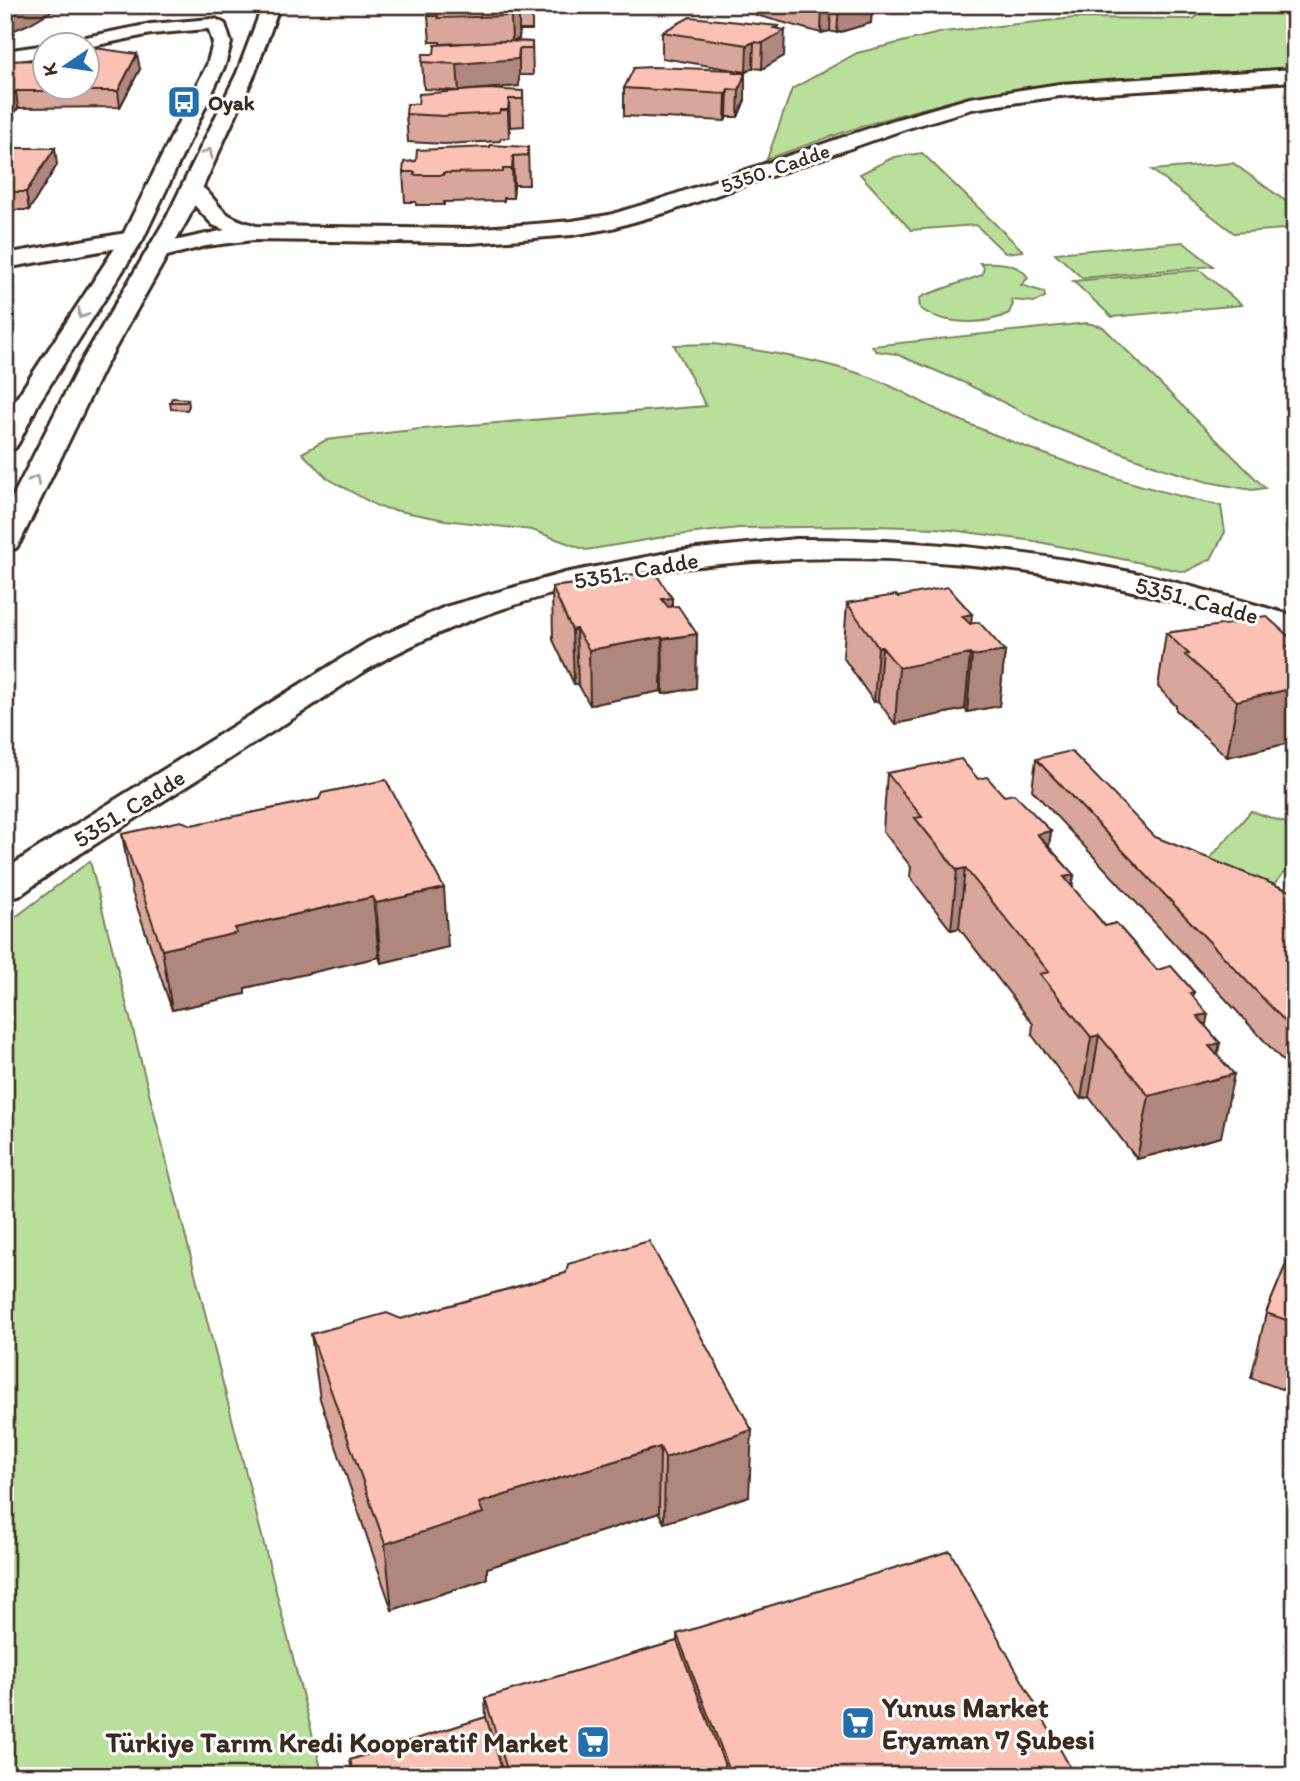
<svg xmlns="http://www.w3.org/2000/svg" width="1300" height="1781" viewBox="0 0 1300 1781" font-family="Itim,sans-serif">
<style>
.green{fill:#b9e09b;stroke:#7a855c;stroke-width:2}
.lines{fill:none;stroke-linecap:round;stroke-linejoin:round}
.minor-casing{stroke:#3b2a1e;stroke-width:6}
.tertiary-casing{stroke:#3b2a1e;stroke-width:6}
.secondary-casing{stroke:#3b2a1e;stroke-width:6}
.minor{fill:#fff;fill-rule:evenodd}
.tertiary{fill:#fff;fill-rule:evenodd}
.secondary{fill:#fff;fill-rule:evenodd}
.wall{fill:#d9a69c;stroke:#3b2a1e;stroke-width:2}
.shaded-wall{fill:#b0877f;stroke:#3b2a1e;stroke-width:2}
.building{fill:#fcc1b5;stroke:#3b2a1e;stroke-width:2}
.oneway{stroke:#a79f9a}
.labels{text-anchor:middle;dominant-baseline:central;stroke-width:6;stroke-linejoin:round;paint-order:stroke}
.far-poi-label{font-size:21px;font-weight:bold;fill:#3b2a1e;stroke:#fff;text-anchor:start}
.far-street-label{font-size:21px;fill:#3b2a1e;stroke:#fff}
.street-label{font-size:24px;fill:#3b2a1e;stroke:#fff}
.near-poi-label{font-size:28px;font-weight:bold;fill:#3b2a1e;stroke:#fff;text-anchor:start}
</style>
<rect width="100%" height="100%" fill="#fff"/>
<filter id="ink" filterUnits="userSpaceOnUse"><feTurbulence type="fractalNoise" baseFrequency=".0143" numOctaves="2"/><feDisplacementMap in="SourceGraphic" scale="14" xChannelSelector="R" yChannelSelector="G"/><feConvolveMatrix kernelMatrix="1 2 1 2 8 2 1 2 1" color-interpolation-filters="sRGB"/></filter>
<g filter="url(#ink)">
<path class="green" d="M1214,5H1295V70C1187,77 1077,78 971,98C901,111 834,135 767,159L792,89L857,53L943,32L1074,18L1193,19Z
M922,153L1023,251L1005,253L976,225L911,230L860,174L894,157Z
M1233,163L1295,208V228L1234,233L1152,170Z
M1183,242L1213,266L1082,278L1055,253Z
M980,263C995,262 1020,262 1028,278L1021,285L1044,292L1045,297L1035,302L1011,300L1013,304L1009,313C985,326 942,325 920,308L919,299L923,296L982,275L984,267Z
M1200,270L1242,305L1112,317L1073,281Z
M1087,323L1103,327L1265,488L1252,490L1208,482L1161,468L1050,426L965,383L896,354L876,351L872,346Z
M714,344C764,351 813,359 861,374C891,383 919,402 948,415C1036,454 1127,485 1221,506L1225,532L1211,559L1185,572L1034,541L936,528L875,526L739,528L670,536L586,550L532,530L445,520L379,507L327,478L302,453L326,440L421,429L706,406L674,345Z
M1251,811L1295,826V859L1266,895L1199,871Z
M90,861L323,1776H5V925Z"/>
<g class="lines">
<defs>
<path id="minor" d="M1295,69V81L1060,96L972,109L905,129L668,212L612,228L572,235L471,243L253,240L206,246L159,258L151,256L147,251L151,246L225,230L213,225L184,194L181,189L184,184C207,179 213,205 229,215C237,220 248,223 256,226L471,229L572,221L609,215L652,202L891,121L970,98L1060,84Z"/>
<path id="tertiary" d="M212,19L221,24L218,28L151,34L88,47L57,46L66,41L151,24Z
M46,45L50,46H46V56L5,62V51Z
M132,232L140,234L143,239L140,244L5,268V254Z
M796,539C908,539 1020,549 1130,572C1185,583 1240,601 1295,616V636C1239,622 1184,603 1128,590C896,538 607,543 393,655C354,675 318,703 281,726C206,774 131,821 56,869L19,896L5,899V870L30,853L368,642L445,607L565,573L677,551Z"/>
<path id="secondary" d="M263,5H280L255,73L189,217L105,366L20,542L16,548L5,551V512L79,366L167,217L237,73Z
M216,19L225,24L231,43L225,65L143,239L39,402L19,442L15,448L5,450V416L121,239L207,65L213,43L207,24Z"/>
</defs>
<use href="#minor" class="minor-casing"/>
<use href="#tertiary" class="tertiary-casing"/>
<use href="#secondary" class="secondary-casing"/>
<use href="#minor" class="minor"/>
<use href="#tertiary" class="tertiary"/>
<use href="#secondary" class="secondary"/>
</g>
<path class="wall" d="M439,5H532V30H520L519,39L512,41L532,42L533,75H519V86L459,91L424,89L422,62L434,54L463,43L440,44V42H430L428,16L439,9Z
M756,5H872L871,23L837,33L830,31L821,33L756,15Z
M945,5H1004L950,8Z
M778,26L784,56L762,69L753,68L746,72L662,58V32Z
M5,61L140,69L120,107L18,108L5,127Z
M734,73H745V100L738,117H727L725,121L624,116V88Z
M523,91L524,126L510,127L509,138H501L500,141L445,144L408,142L406,114L418,104Z
M528,147L529,185H514L513,198H504V201L444,202V205H416V202H405L403,172L416,161Z
M5,148L57,165L29,210H5Z
M188,399L189,406L187,410L171,409L170,402Z
M622,576L672,607L697,634L696,688L663,694L661,691L590,705L578,684H574L553,640L552,587L622,578Z
M898,597L971,624L1005,651L999,706L967,712L965,709L895,724L878,701L874,702L843,657L847,603Z
M1234,621L1295,642V742L1227,757L1176,710V706L1158,687L1166,633L1234,624Z
M1036,759L1155,837L1295,893V1074L1032,790Z
M887,773L978,779L1004,796L1051,831L1049,847L1074,875L1072,887L1105,926L1157,970L1194,992L1193,997L1217,1055L1221,1137L1137,1159L1089,1097L1081,1099L1032,1035L1033,1024L959,928L951,930L910,877L911,867L883,831Z
M319,799L448,947L381,963L379,957L245,988V994L172,1010L132,892L122,834L192,825Z
M1295,1242V1394L1251,1378L1266,1313Z
M566,1273L749,1496L664,1523L659,1513L487,1568V1579L392,1610L320,1399L311,1334L401,1319Z
M677,1634L1075,1776H353L350,1760L486,1717L485,1698L677,1641Z"/>
<path class="shaded-wall" d="M5,5H59L60,6L29,24L5,34Z
M519,5V39L512,41L511,16Z
M846,5H872L871,23L837,33L839,7Z
M831,6L830,31L821,33L822,8Z
M778,26L777,34L785,30L784,56L762,69L763,43L774,28Z
M754,42L753,68L746,72L747,45Z
M519,49V86L459,91L457,64Z
M137,54L140,69L120,107L118,91Z
M745,73V100L738,117L739,90Z
M728,89L727,117L725,121L726,94Z
M16,91L18,108L5,127V106Z
M509,99L510,127L509,138L508,110Z
M55,148L57,165L29,210L26,192Z
M513,156L514,185L513,198L512,169Z
M672,598V638L697,634L696,688L663,694L662,599Z
M972,614L968,655L970,654L965,709L895,724L899,668L962,616Z
M576,629L578,684H574L572,630Z
M662,637L661,691L590,705L589,650Z
M1295,645L1294,742L1227,757L1237,701L1288,646Z
M878,647H882L878,701L874,702Z
M1005,651L999,706L967,712L972,656Z
M1051,831L1043,890L1037,834Z
M965,868L959,928L951,930L957,870Z
M1074,875L1065,935L1064,877Z
M444,888L448,947L381,963L376,903Z
M373,897L379,957L245,988V994L172,1010L162,950L235,928Z
M1208,1014L1196,1075L1197,1016Z
M1099,1035L1089,1097L1081,1099L1091,1037Z
M1220,1043L1212,1080L1234,1074L1221,1137L1137,1159L1149,1096L1209,1046Z
M752,1430L749,1496L664,1523L665,1458Z
M660,1447L659,1513L487,1568V1579L392,1610L385,1544L479,1503Z"/>
<path class="building" d="M439,5H519V14L511,16L438,18V16H428L429,9H439Z
M811,5H846L839,7L831,6L822,8Z
M690,17L778,26L774,28L785,30L763,43L754,42L747,45L662,32Z
M499,41L532,42V49H519L518,59L457,64L422,62L423,54H434L435,45Z
M88,47L137,54L118,91H16L5,106V61L38,60L46,52V88H88Z
M652,67L734,70L733,73H745L739,90L728,89L726,94L624,88L634,68Z
M488,89L523,91V99H509L508,110H500L499,113L443,116L406,114L407,104H418L419,94Z
M490,145L528,147V155L513,156L512,169H503V172L443,173V175H414L415,172H403L404,162L416,161L417,150L490,147Z
M5,148H55L26,192H5Z
M172,398L188,399L186,402H170Z
M654,571L672,598L662,599L668,607L678,606L697,634L663,639L662,637L589,650L576,629L572,630L552,587L623,578L622,576Z
M948,587L972,614L962,616L970,624L979,622L1005,651L972,656L970,654L899,668L882,647H878L847,603L896,595L898,597Z
M1266,616L1295,642V645L1288,646L1295,652V688L1237,701L1185,655L1189,654L1166,633L1237,623L1234,621Z
M1071,751L1155,837L1295,893V1032L1036,759Z
M961,759L978,779L987,777L1004,796L1014,794L1051,831L1037,834L1074,875L1064,877L1105,926L1116,923L1157,970L1171,966L1194,992L1190,993L1208,1014L1197,1016L1220,1043L1209,1046L1234,1074L1149,1096L1099,1035L1091,1037L1040,974L1049,972L965,868L957,870L915,818L922,817L887,773Z
M386,780L444,888L376,903L373,897L235,928L237,933L162,950L122,834L181,821L192,825L319,799L322,793Z
M649,1241L752,1430L665,1458L660,1447L479,1503L483,1513L385,1544L311,1334L387,1313L401,1319L566,1273L568,1264Z
M1295,1242V1323L1266,1313Z
M950,1551L1075,1776H732L677,1634Z
M677,1641L729,1776H509L485,1698Z
M486,1717L504,1776H355L350,1760Z"/>
<defs><path id="oneway-chevron" d="M-2-3.5L2.5 0L-2 3.5" fill="none" stroke-width="1.6" stroke-linecap="round" stroke-linejoin="round" transform="scale(1.75)"/></defs>
<g class="oneway">
<use href="#oneway-chevron" transform="translate(208 153) rotate(-64)"/>
<use href="#oneway-chevron" transform="translate(82 314) rotate(123)"/>
<use href="#oneway-chevron" transform="translate(35 480) rotate(-63)"/>
</g>
</g>
<defs>
<symbol id="bus-square" viewBox="-11 -11 22 22"><rect x="-9" y="-9" width="18" height="18" rx="4" fill="#1f6fb2" stroke="#fff"/><path d="M-5-6H5V4H4V6H2V4H-2V6H-4V4H-5ZM-3.5-4V0h7V-4ZM-3.5 1.2v1.5H-2V1.2ZM2 1.2v1.5H3.5V1.2Z" fill="#fff"/></symbol>
<symbol id="supermarket-square" viewBox="-11 -11 22 22"><rect x="-9" y="-9" width="18" height="18" rx="4" fill="#1f6fb2" stroke="#fff"/><path d="M-6-5.5h2.5l.6 2H6L4.5 2H-2.5L-4.4-4H-6ZM-1.5 3.2a1.3 1.3 0 1 0 .1 0ZM3 3.2a1.3 1.3 0 1 0 .1 0Z" fill="#fff"/></symbol>
</defs>
<g fill-rule="evenodd">
<use href="#bus-square" x="165" y="83" width="38" height="38"/>
<use href="#supermarket-square" x="839" y="1704" width="38" height="38"/>
<use href="#supermarket-square" x="574" y="1723" width="38" height="38"/>
</g>
<g class="labels">
<g class="far-poi-label">
<text x="208" y="102">Oyak</text>
</g>
<g class="far-street-label">
<text transform="translate(775 168) rotate(-19)">5350. Cadde</text>
</g>
<g class="street-label">
<text transform="translate(636 570) rotate(-10)">5351. Cadde</text>
<text transform="translate(1197 600) rotate(15)">5351. Cadde</text>
<text transform="translate(129 808) rotate(-32)">5351. Cadde</text>
</g>
<g class="near-poi-label">
<text x="882" y="1707">Yunus Market<tspan x="882" dy="32">Eryaman 7 Şubesi</tspan></text>
<text x="568" y="1742" text-anchor="end">Türkiye Tarım Kredi Kooperatif Market</text>
</g>
</g>
<rect width="1300" height="1781" fill="none" stroke="#fff" stroke-width="28"/>
<rect x="14" y="14" width="1272" height="1753" fill="none" stroke="#3b2a1e" stroke-width="2.5" filter="url(#ink)"/>
<g transform="translate(66 66) rotate(257)"><circle r="33" fill="#ffffff" stroke="#b1aaa5" stroke-width="2"/>
<path d="M0-5L12 26L0 18L-12 26Z" fill="#1f6fb2"/>
<text y="-10" font-size="19" font-weight="bold" text-anchor="middle" fill="#3b2a1e">K</text>
</g>
</svg>
